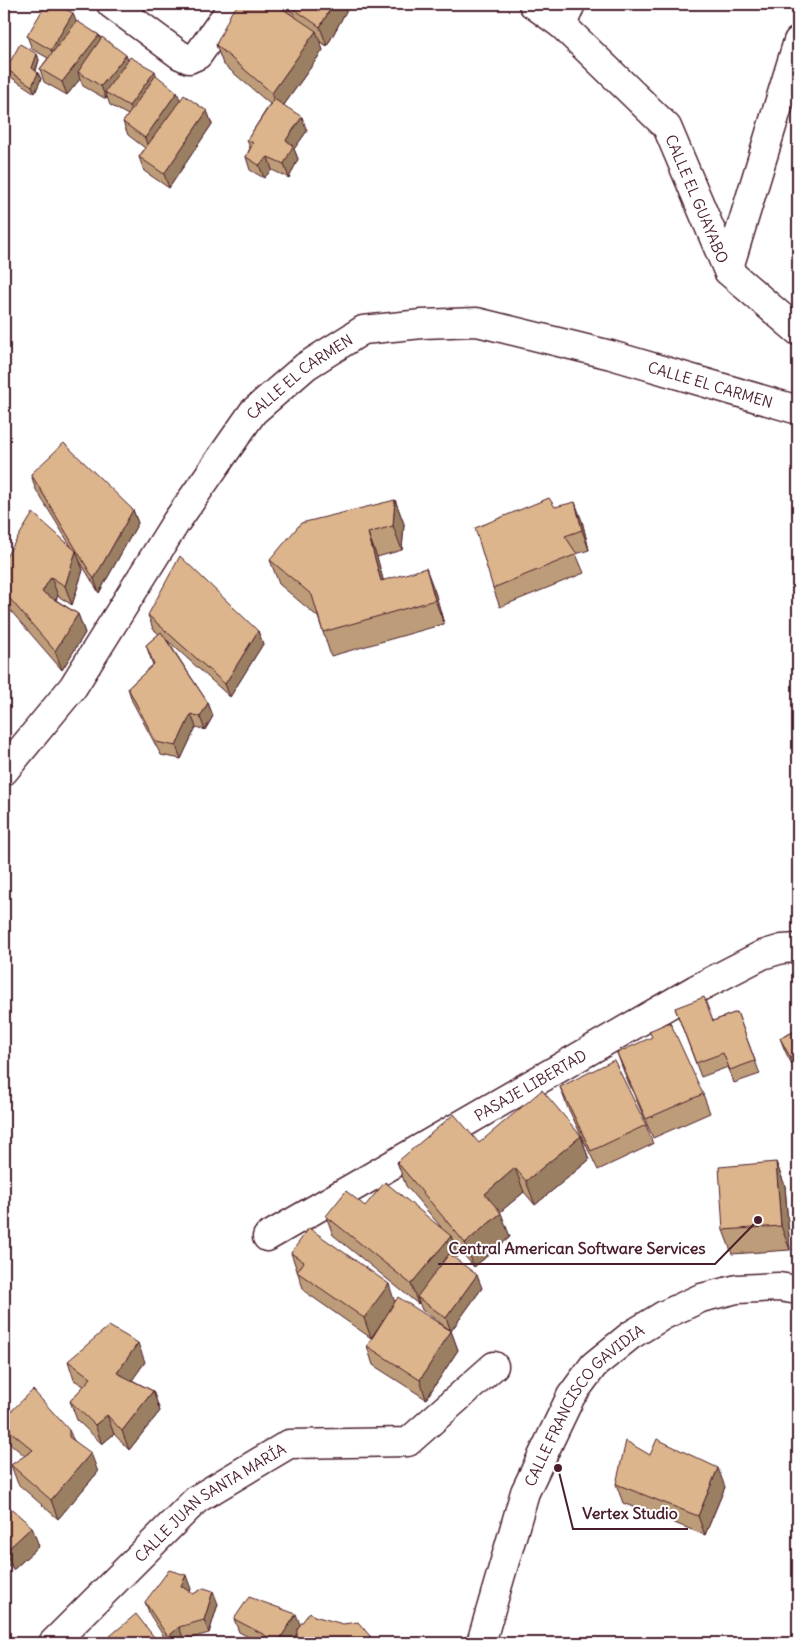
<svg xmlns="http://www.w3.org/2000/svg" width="802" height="1647" viewBox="0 0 802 1647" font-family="Delius,sans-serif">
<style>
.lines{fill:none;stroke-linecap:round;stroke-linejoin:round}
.minor-casing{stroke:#4a1f2b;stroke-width:31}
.minor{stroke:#fff;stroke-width:28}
.wall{fill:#bd9c79;stroke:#4a1f2b}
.shaded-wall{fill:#9a7f63;stroke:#4a1f2b}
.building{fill:#dcb58d;stroke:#4a1f2b}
.labels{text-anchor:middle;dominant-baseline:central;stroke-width:4;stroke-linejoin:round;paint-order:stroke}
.street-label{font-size:15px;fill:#4a1f2b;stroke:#fff}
.leader{fill:none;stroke:#4a1f2b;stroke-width:2}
.callout-dot{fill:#4a1f2b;stroke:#fff;stroke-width:2}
.callout-label{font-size:16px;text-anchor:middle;font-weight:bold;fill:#4a1f2b;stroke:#fff;stroke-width:4;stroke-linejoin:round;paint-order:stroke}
</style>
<rect width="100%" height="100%" fill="#fff"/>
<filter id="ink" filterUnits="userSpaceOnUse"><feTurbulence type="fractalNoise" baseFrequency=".02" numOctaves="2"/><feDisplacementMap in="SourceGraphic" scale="10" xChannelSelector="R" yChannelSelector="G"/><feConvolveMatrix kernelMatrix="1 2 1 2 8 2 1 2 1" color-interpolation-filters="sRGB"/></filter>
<g filter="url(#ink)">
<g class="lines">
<defs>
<g id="minor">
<path d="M111,4L180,55L189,59L198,55L234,4"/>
<path id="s1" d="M533,4L562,25L667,127L728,271L798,331"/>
<path d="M562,25L571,4"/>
<path d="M728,271L798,41"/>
<path id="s2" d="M4,771L73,687L176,522L253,412L306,366L363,330L422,324L477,322L611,355L798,410"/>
<path id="s3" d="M267,1237L696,989L762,955L782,949L798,948"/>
<path id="s4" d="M53,1643L197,1499L289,1444L408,1442L494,1366"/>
<path id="s5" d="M481,1643L525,1492L571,1396L594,1365L631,1335L664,1315L701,1298L737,1289L779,1287L798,1290"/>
</g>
</defs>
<use href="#minor" class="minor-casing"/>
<use href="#minor" class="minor"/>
</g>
<path class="wall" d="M239,4H350L327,46L319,41L323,50L284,105L307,131L294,149L298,159L289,178L272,170L264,178L250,170L246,157L250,148L247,140L270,104L223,64L216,45Z
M76,22L99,35L101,39L128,60L156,76L180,99L207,111L212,124L169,188L144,171L139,157L145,148L128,135L123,122L128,115L110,105L107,97L106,99L83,86L80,79L67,95L44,82L40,69L48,58L32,49L27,36Z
M37,54L39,60L36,71L38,73L41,79L35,93L9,76L6,69Z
M31,474L133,510L138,523L99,593L78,558L83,570L72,605L58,596L56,600L78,614L85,633L62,670L4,603V560L72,548L35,488Z
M395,500L404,524L402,550L377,557L383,580L435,592L444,624L331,656L318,617L279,584L270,560Z
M555,507L582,521L589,550L576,554L584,573L500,607L493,588Z
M148,615L258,631L263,644L230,697L167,640L208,703L213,716L205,730L196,727L181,759L161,755L132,701L128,688L153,665L146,645L159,634L153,629Z
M675,1008L713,1021L737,1012L760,1074L734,1083L728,1067L701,1077Z
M798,1030V1076L785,1051L780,1038Z
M617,1053L703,1094L710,1113L653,1138L624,1072Z
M560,1087L646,1125L653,1144L598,1170L567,1106Z
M581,1136L589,1160L535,1205L524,1192L500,1212L510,1237L474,1267L453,1242L458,1255L455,1259L482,1288L451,1331L458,1350L426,1399L373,1365L367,1346L382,1322L371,1338L304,1291L291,1253L395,1301L450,1330L422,1310L419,1302L418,1304L333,1235L326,1216L365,1206L441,1227L406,1186L397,1162L479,1143Z
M776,1162L785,1186L790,1250L732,1254L723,1230Z
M68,1361L145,1362L132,1380L153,1391L160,1411L129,1450L114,1434L102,1444L77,1420L70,1401L84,1386L74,1380Z
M4,1418L69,1430L73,1439L98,1472L58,1519L18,1484L11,1465L25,1456L7,1441L4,1433Z
M650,1455L725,1487L705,1535L623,1503L616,1484Z
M4,1502L39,1546L13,1570L4,1561Z
M191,1589L190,1592L193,1594L218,1604L209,1633L184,1640L180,1643H168L150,1615L145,1602Z
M314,1616L370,1636L372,1643H293L297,1636V1634L291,1643H260L239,1632L234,1619L300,1625Z"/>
<path class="shaded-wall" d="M333,4H350L327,46L320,27Z
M73,13L78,27L56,63L51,50Z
M316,31L323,50L279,112L272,93Z
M99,35L104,49L78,72L80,79L67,95L62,82Z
M37,54L39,60L34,75L32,68Z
M126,55L131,68L105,92L107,97L106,99L101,86Z
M155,71L159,84L134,119L129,106Z
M38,73L41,79L35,93L32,86Z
M177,92L182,105L149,151L145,138Z
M207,111L212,124L169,188L164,174Z
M302,117L307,131L294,149L298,159L289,178L284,164L286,140Z
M268,157L272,170L264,178L259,165Z
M395,500L404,524L402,550L393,526Z
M575,502L582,521L589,550L582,530Z
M133,510L138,523L99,593L94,579Z
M368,533L377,557L390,605L381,581Z
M76,551L83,570L72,605L65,586Z
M426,568L435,592L444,624L435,600Z
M51,577L58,596L49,611L42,592Z
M78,614L85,633L62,670L55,651Z
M258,631L263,644L230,697L225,684Z
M208,703L213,716L205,730L200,717Z
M191,714L196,727L181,759L176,746Z
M581,1136L589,1160L535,1205L526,1181Z
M776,1162L785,1186L790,1250L781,1226Z
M515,1168L524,1192L493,1218L485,1194Z
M501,1213L510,1237L474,1267L465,1243Z
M451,1236L458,1255L421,1300L417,1297L419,1302L418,1304L411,1284Z
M477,1275L482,1288L451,1331L446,1318Z
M389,1284L395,1303L371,1338L364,1318Z
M451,1331L458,1350L426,1399L420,1380Z
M138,1343L145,1362L124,1392L117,1373Z
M153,1391L160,1411L129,1450L122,1431Z
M107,1415L114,1434L102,1444L95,1425Z
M91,1453L98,1472L58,1519L51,1500Z
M718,1468L725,1487L705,1535L698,1516Z
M32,1527L39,1546L13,1570L6,1551Z
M186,1575L191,1589L186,1600L181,1586Z
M213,1591L218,1604L209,1633L204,1620Z
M296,1614L301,1627L291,1643H279L278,1642Z
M179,1627L184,1640L180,1643H170L168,1637Z
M370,1636L372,1643H365Z"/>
<path class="building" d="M46,4H56L73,13L51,50L27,36Z
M239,4H276L316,31L272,93L216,45L231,13Z
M276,4H281L296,15L295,17Z
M287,4H333L320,27Z
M77,21L99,35L62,82L40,69Z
M102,37L126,55L101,86L78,72Z
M20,44L37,54L32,68L38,73L32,86L6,69Z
M130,57L155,71L129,106L105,92Z
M156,75L177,92L145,138L123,122Z
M184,95L207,111L164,174L139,157Z
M274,99L302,117L286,140L293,146L284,164L268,157L259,165L246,157L253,143L247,140Z
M64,443L133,510L94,579L31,474Z
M549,498L555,507L575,502L582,530L565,536L577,554L493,588L475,528Z
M395,500L393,526L368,533L381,581L426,568L435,600L323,632L312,595L270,560L301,523Z
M33,513L76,551L65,586L51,577L42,592L78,614L55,651L4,592V560Z
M180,556L258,631L225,684L148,615Z
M161,632L208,703L200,717L191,714L176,746L156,742L128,688L154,664L146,645Z
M704,997L713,1021L737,1012L755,1061L730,1070L723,1053L696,1063L675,1008Z
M670,1022L703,1094L646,1119L617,1053L652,1037L649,1031Z
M798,1030V1072L780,1038Z
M614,1060L646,1125L591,1151L560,1087Z
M542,1090L581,1136L526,1181L515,1168L485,1194L501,1213L465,1243L397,1162L454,1114L479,1143Z
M776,1162L781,1226L723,1230L719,1167Z
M385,1182L451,1236L411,1284L326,1216L346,1191L365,1206Z
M309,1228L389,1284L364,1318L297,1272L304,1262L291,1253Z
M449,1254L477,1275L446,1318L417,1297Z
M398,1297L451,1331L420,1380L367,1346Z
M109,1326L138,1343L117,1373L153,1391L122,1431L107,1415L95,1425L70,1401L91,1378L68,1361Z
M33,1390L69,1430V1437L91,1453L51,1500L11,1465L33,1450L4,1426V1418Z
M657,1439L718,1468L698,1516L616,1484L626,1441L650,1455Z
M4,1502L32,1527L6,1551L4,1549Z
M169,1570L186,1575L181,1586L193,1594L204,1588L213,1591L204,1620L179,1627L168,1637L145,1602Z
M249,1597L296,1614L278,1642L234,1619Z
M310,1612L314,1616L343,1624L358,1622L370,1636L365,1643H293L297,1636V1629Z
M136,1614L158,1642L157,1643H104L103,1642Z"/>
</g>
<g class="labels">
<g class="street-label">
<text stroke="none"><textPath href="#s1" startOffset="260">CALLE EL GUAYABO</textPath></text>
<text stroke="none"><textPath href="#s2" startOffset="496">CALLE EL CARMEN</textPath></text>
<text stroke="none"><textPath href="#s2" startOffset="931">CALLE EL CARMEN</textPath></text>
<text stroke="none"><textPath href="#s3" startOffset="304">PASAJE LIBERTAD</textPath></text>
<text stroke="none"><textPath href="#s5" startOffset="264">CALLE FRANCISCO GAVIDIA</textPath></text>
<text stroke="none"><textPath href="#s4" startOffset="212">CALLE JUAN SANTA MARÍA</textPath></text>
</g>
</g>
<path class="leader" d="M758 1220L715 1264H438M558 1468L573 1529H688"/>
<g class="callout-dot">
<circle cx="758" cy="1220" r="5"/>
<circle cx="558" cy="1468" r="5"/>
</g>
<g class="callout-label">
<text x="577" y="1254">Central American Software Services</text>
<text x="630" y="1519">Vertex Studio</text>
</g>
<rect width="802" height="1647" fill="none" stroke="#fff" stroke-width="20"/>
<rect x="10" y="10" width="782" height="1627" fill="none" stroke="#4a1f2b" stroke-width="2" filter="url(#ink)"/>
</svg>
